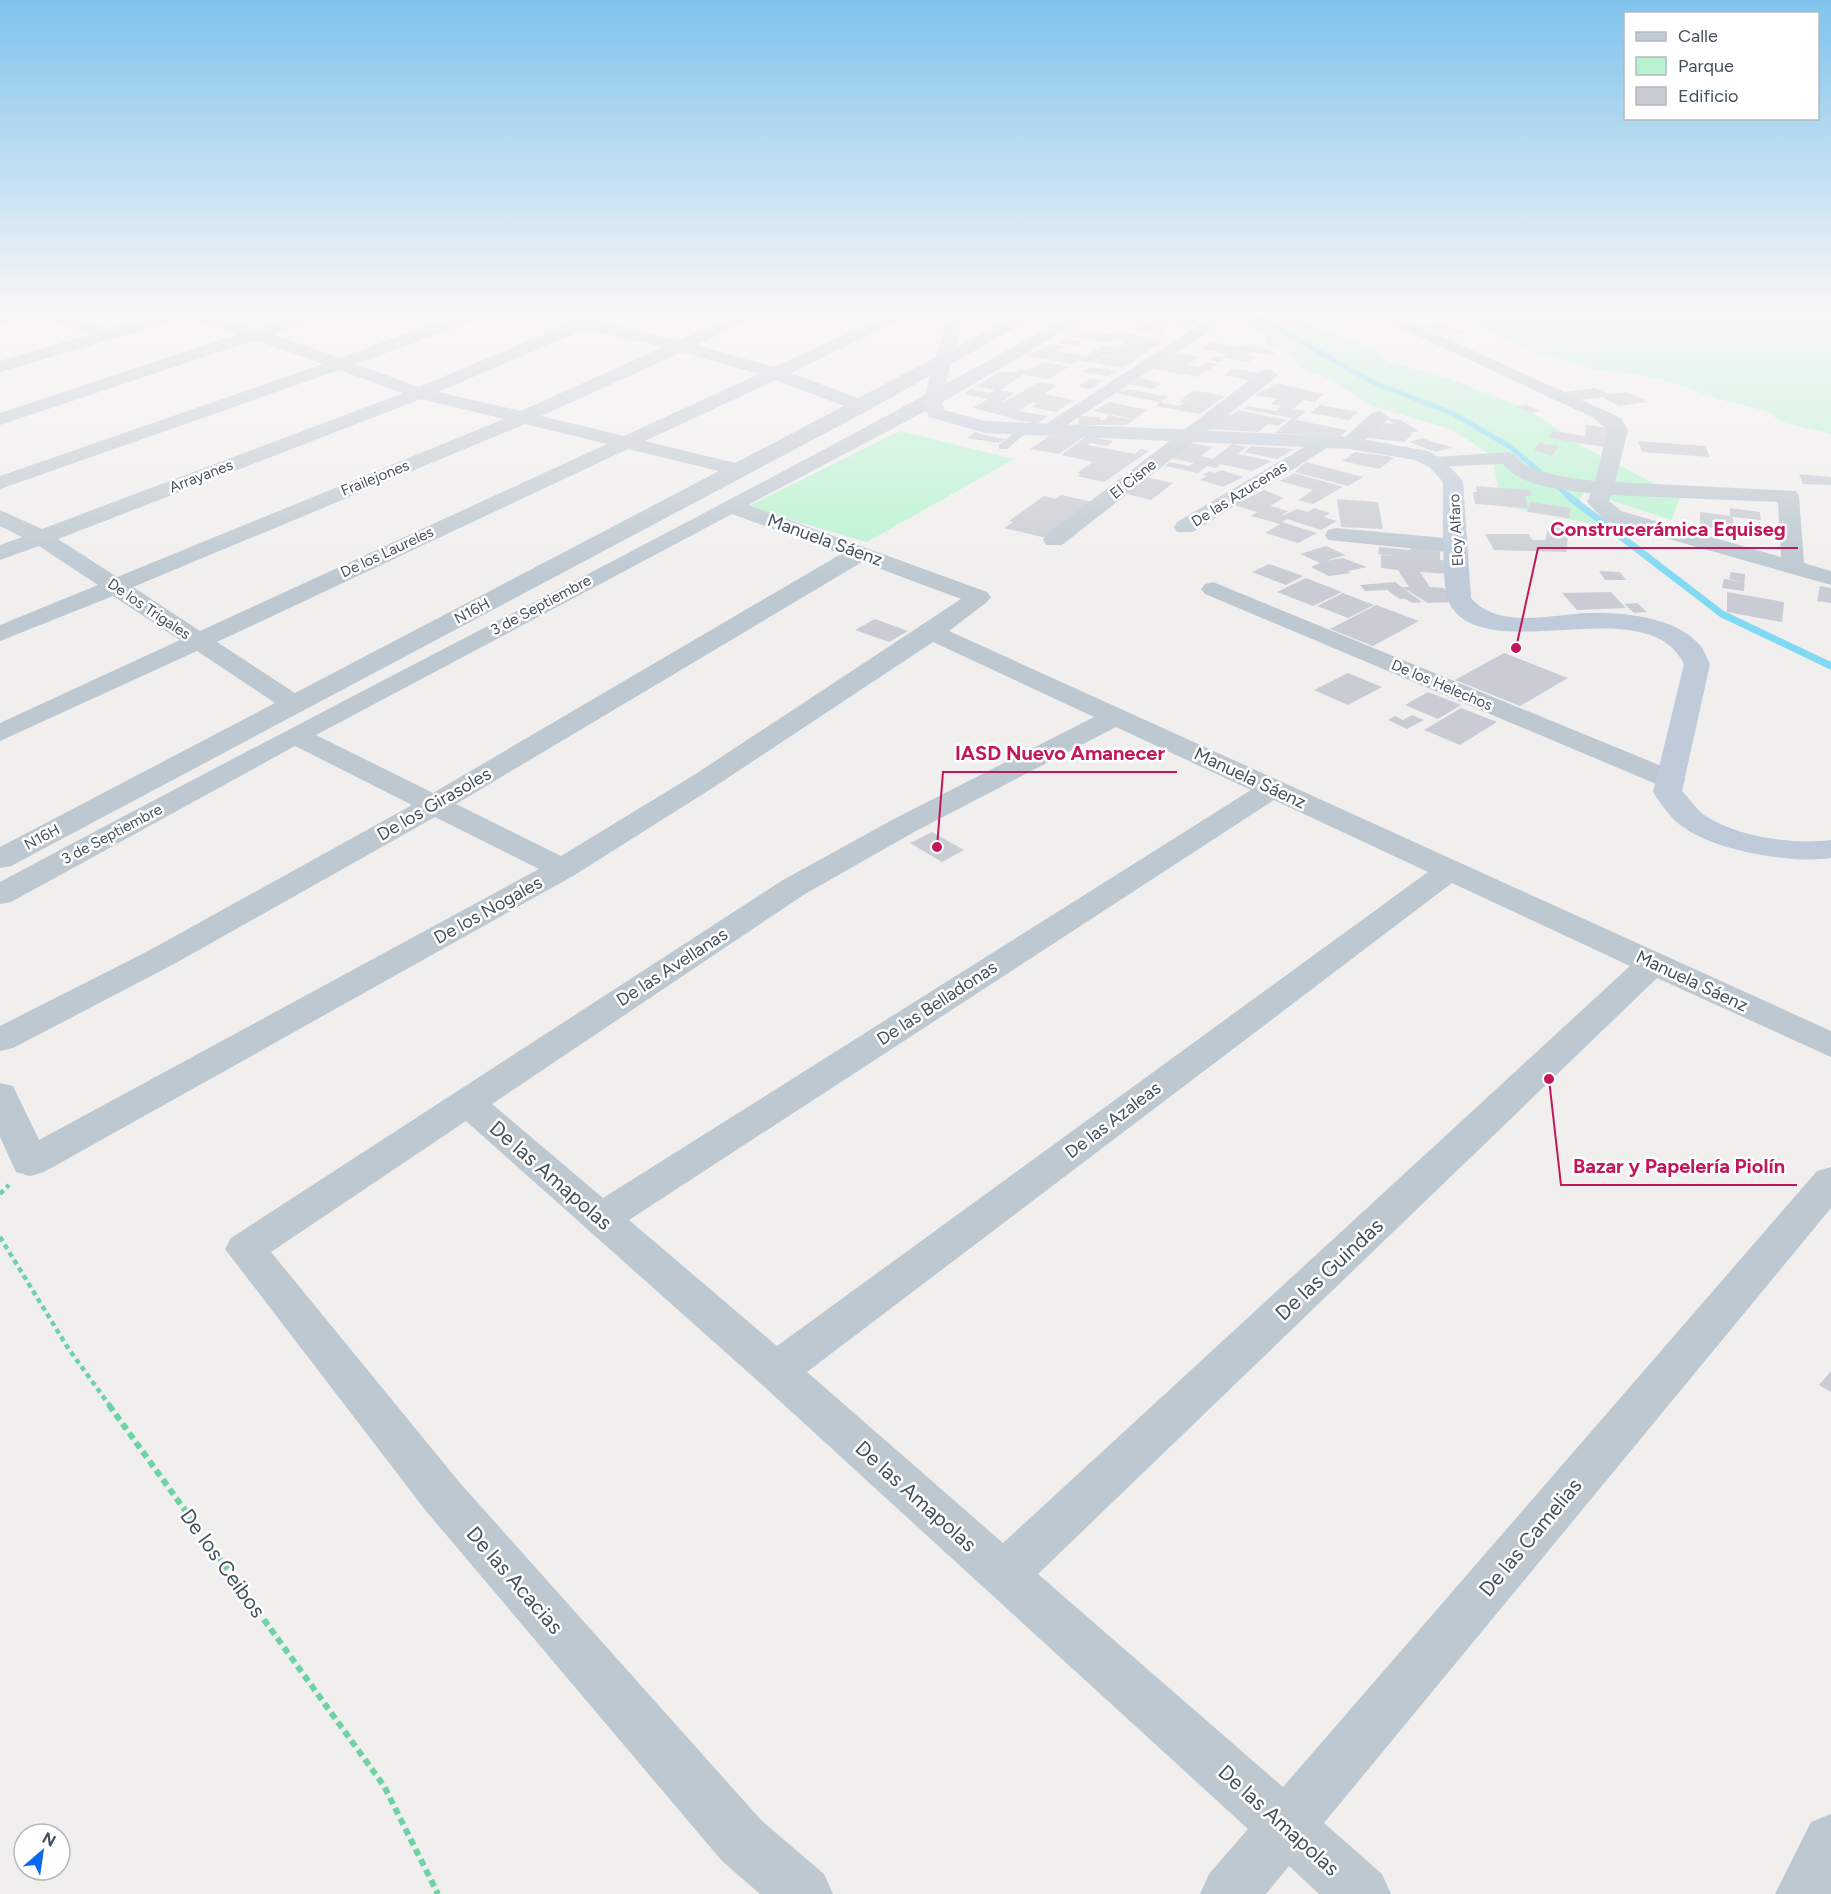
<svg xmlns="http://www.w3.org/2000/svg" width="1831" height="1894" viewBox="0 0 1831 1894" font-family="Figtree,sans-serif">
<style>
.green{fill:#b8f3d0}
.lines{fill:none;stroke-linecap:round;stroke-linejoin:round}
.stream-far1{stroke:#81d9f3;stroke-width:5}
.stream{stroke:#81d9f3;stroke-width:7}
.building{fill:#c9ccd4}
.path-far1{stroke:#6dd3a3;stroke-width:4.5;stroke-dasharray:5 4;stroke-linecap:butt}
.path{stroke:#6dd3a3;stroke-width:6;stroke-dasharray:7 4.5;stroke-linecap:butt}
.lane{fill:#bdc8d1;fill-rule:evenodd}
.street{fill:#bdc8d1;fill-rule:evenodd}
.secondary{fill:#bfcbd9;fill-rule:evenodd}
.labels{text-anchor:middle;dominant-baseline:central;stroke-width:5;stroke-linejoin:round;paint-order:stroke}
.far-street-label{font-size:15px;fill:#44515d;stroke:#fff}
.street-label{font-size:18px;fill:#44515d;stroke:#fff}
.near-street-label{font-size:21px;fill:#44515d;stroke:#fff}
.leader{fill:none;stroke:#c2185b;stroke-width:2}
.callout-dot{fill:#c2185b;stroke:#fff;stroke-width:2}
.callout-label{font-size:20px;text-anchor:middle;font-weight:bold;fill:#c2185b;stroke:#fff;stroke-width:5;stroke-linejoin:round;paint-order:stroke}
</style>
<rect width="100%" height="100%" fill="#f1eeee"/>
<path class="green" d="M1247,316H1287L1363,345L1391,363L1450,379L1528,409L1582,446L1680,497L1672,520L1585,492L1575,505L1598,525L1503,506L1491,455L1453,430L1373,406L1327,378L1298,366L1294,355L1265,345L1266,335L1242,325Z
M1457,316H1831V434L1782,422L1766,411L1719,399L1658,378L1593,369L1532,351Z
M900,431L1014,459L867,542L747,507Z"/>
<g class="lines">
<path class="stream-far1" d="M1256,316L1372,382L1454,414L1509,446L1570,497"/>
<path class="stream" d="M1568,496L1722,614L1831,666"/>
</g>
<path class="building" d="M1114,316H1150L1153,317L1144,323Z
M1160,316H1177L1200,320L1191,327L1169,323L1159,330L1165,331L1159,335L1131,330L1137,326L1142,327Z
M1326,316H1363L1377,321L1365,324L1352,320L1334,325L1325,322L1334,319Z
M1443,324L1465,332L1446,336L1424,327Z
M1073,327L1114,335L1119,331L1126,332L1163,341L1123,368L1094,363L1103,357L1112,356L1104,355L1093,363L1078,360L1071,364L1026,356L1051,344L1063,346L1054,351L1085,356L1101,346L1116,348L1126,342L1114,340L1108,343L1061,335Z
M1066,339L1083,342L1076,346L1059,343Z
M1211,342L1240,347L1250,344L1275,352L1272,355L1254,352L1249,356L1255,357L1249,362L1225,358L1220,362L1209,360L1216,356L1223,357L1227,354L1202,349Z
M1176,353L1198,357L1187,365L1199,367L1207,362L1218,364L1197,377L1153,369L1166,357Z
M1044,362L1069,367L1048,379L1023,374L1000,390L1015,393L1002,402H1004L1039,382L1057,385L1044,394L1074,400L1056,412L1031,407L1038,403L1032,402L1018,411L1048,416L1037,424L1008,418L1016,412L1008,417L973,408L988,399L964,394L972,389L990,393L995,390L976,386L1002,371L1014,373L1020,370L1026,371Z
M1091,367L1116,371L1108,376L1083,372Z
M1233,368L1260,373L1251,381L1223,375Z
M1091,378L1103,381L1090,389L1078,386Z
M1139,378L1162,383L1153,389L1130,384Z
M1277,383L1323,394L1315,402L1304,400L1293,409L1306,411L1296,420L1347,430L1340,437L1274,433L1292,418L1244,409L1248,406L1275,411L1281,406L1271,404L1277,399L1255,395Z
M1595,388L1608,394L1628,392L1648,402L1619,406L1602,397L1580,400L1565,392Z
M1120,390H1135L1168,397L1160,402L1115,393Z
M1194,390L1225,396L1200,414L1156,406L1160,402L1179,406L1184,403L1180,402L1183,399L1194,401L1183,398Z
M1110,402L1147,410L1134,419L1093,411Z
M1320,405L1358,412L1349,420L1311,413Z
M1527,405L1541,411L1530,413L1516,407Z
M1238,410L1287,420L1278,426L1269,424L1258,432L1206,429L1224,413L1231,415Z
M1109,415L1134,420L1126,425H1078L1079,416L1100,417V420H1105Z
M1385,418L1400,420L1419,431L1410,433L1413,434L1404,442L1361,437L1376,421L1395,424Z
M1586,425L1609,428L1605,447L1548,438L1552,431L1585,436Z
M975,432L985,435L1006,439L999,443L967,438Z
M1049,436H1074L1083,437L1059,454L1030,449Z
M1087,436L1113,441L1107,446L1091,443L1087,445L1135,454L1141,449L1149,451L1104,482L1077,476L1081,474L1077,473L1093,462L1061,455Z
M1422,438L1436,443L1453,447L1436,452L1409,442Z
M1638,441L1705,446L1710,457L1642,452Z
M1191,443L1213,447L1201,456L1213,459L1232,444L1247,447L1238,454L1272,461L1252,471L1220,464L1216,468L1207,466L1198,473L1165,466L1170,462L1189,466L1194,463L1171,458Z
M1539,443L1559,446L1552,456L1534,450Z
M1252,446L1294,449L1277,459L1244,452Z
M1355,452L1387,456L1394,458L1379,469L1342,461Z
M1306,462L1363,477L1348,486L1295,472Z
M1221,470L1243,477L1223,487L1200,480L1207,476L1202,475L1210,471L1215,473Z
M1294,473L1343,487L1313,504L1298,500L1313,490L1280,481Z
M1799,474L1831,477V485L1803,484Z
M1141,476L1173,483L1151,500L1123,493Z
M1476,486L1530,490L1531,496H1525L1528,508L1475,504L1473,492H1477Z
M1264,490L1284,498L1270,506L1288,511L1279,517L1297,509L1308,512L1314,508L1330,513L1324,517L1337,521L1321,530L1287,519L1282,522L1317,533L1298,543L1265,533L1280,524L1251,516L1257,512L1234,505Z
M1061,495L1093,502L1046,538L1004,528L1013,522L1009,521L1044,496L1056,499Z
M1337,499L1378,502L1383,529L1341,527Z
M1530,502L1571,508L1569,518L1527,512Z
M1730,508L1760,512L1761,520L1733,517L1734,531L1700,526V512L1730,516Z
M1549,526L1569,529L1566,552L1494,550L1485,534H1529L1532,540H1545Z
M1411,543L1440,546V560L1449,561L1450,574L1420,572L1430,587L1444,588L1457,602L1428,603L1402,587H1409L1398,570L1381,568V555L1393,556L1378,554L1379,547L1411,550Z
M1326,546L1346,555L1325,561L1343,558L1367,567L1348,571L1351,573L1329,576L1311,567L1320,563L1300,554Z
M1269,564L1303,576L1286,585L1252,572Z
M1599,571L1620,572L1626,580H1605Z
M1731,572L1745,574L1744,591L1722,588L1724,579L1742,582L1729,579Z
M1306,578L1342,592L1313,606L1277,592Z
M1395,582L1422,602L1412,603L1406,599H1400L1387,590L1365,591L1360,585Z
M1820,586L1831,588V603L1817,601Z
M1611,592L1626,608L1577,610L1562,593Z
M1727,592L1784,602L1782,622L1727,612Z
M1343,593L1374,605L1348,618L1317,606Z
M1637,603L1647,612L1634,613L1624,604Z
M1376,605L1419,621L1373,646L1330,629Z
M875,619L908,631L889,642L855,630Z
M1504,653L1568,678L1520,706L1455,680Z
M1348,673L1382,687L1348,705L1314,690Z
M1428,692L1461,705L1438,719L1405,705Z
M1461,708L1497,722L1460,745L1424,730Z
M1412,715L1424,720L1407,729L1388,720L1395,716L1403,720Z
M932,832L964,850L942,862L910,843Z
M1831,1371V1392L1819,1385Z"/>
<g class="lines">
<path class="path-far1" d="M0,1194L9,1185
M0,1237L68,1348L110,1406"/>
<path class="path" d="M109,1405L384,1786L438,1894"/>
<path class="lane" d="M1024,426L1032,428L1007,449H999V445Z"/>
<path class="street" d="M0,316H21L19,320L0,325Z
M44,316H70L109,329L152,316H179L177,320L0,372V361L92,334L46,320Z
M189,316H215L255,329L293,316H318L316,320L272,334L340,358L454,316H478L476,320L356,364L419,387L568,324L566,321L573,316H609L601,322L678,341L733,316H755L696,345L774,367L885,316H907L791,373L858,398L1015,316H1036L869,410L11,866L0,868V847L275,703L197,651L0,741V723L180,640L113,596L0,641V625L98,585L39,546L0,560V545L22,537L0,526V510L42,529L403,393L339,370L0,489V476L323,364L255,340L0,425V413L238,334L191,320ZM585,329L663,347L521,411L438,392ZM682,352L759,374L624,436L541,416ZM776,380L844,406L735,463L645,441ZM421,399L504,419L117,577L58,539ZM525,424L607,444L200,631L133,587ZM628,449L719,471L295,693L217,642Z
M1069,316H1090L939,404L748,505L987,592L991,597L987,602L949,631L1831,1031V1057L1657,978L1038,1574L1283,1787L1817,1171L1831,1167V1208L1324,1823L1382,1874L1391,1894H1319L1289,1866L1266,1894H1200L1209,1874L1248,1829L760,1383L466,1121L271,1252L460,1483L762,1821L824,1874L833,1894H760L722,1861L426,1511L225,1249L231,1238L783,880L894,819L1094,717L933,642L714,787L573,876L44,1172L30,1176L16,1172L0,1137V1083L13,1086L39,1140L539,869L435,817L174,964L13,1048L0,1051V1026L150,950L412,805L295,746L11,902L0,904V882C355,692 717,512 1069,316ZM732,514L841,554L433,793L316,735ZM862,562L961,599L694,775L561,856L456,804ZM1116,727L1251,790L603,1198L492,1104L805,894L916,831ZM1274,800L1428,872L777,1346L629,1220ZM1452,883L1630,966L1003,1543L807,1372Z
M1375,316H1397L1621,418L1628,430L1615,482L1796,491L1799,496L1804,563L1831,571V585L1605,521L1587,502L1591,493C1563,490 1521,487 1503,464L1429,467L1426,463L1429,459L1436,457L1508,452C1517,454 1519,461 1526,465C1547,476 1572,478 1595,481L1608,430L1594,418ZM1611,495L1778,502L1781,557L1621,511L1609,501Z
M1209,318L1217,323L1215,327L1055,433L1048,435L1038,429Z
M1269,369L1278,374L1275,378L1062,545H1046L1043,540L1046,535L1263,370Z
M1379,411L1389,417L1386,421L1357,447H1343L1340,443L1343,439L1372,413Z
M1323,436L1330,438L1333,442L1330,446L1193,532H1177L1174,527L1177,522Z
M1336,528L1456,539L1464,541L1467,546L1464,551L1456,553L1328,540L1325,535L1328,530Z
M1213,582L1681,774L1685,780L1681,786L1671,789L1661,786L1205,594L1201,589L1205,584Z
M1831,1814V1894H1775L1811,1822Z"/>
<path class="secondary" d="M948,316H964L941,400L944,410L985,421L1350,437L1428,451L1443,459L1463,481L1471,598C1499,630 1552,614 1590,613C1624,612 1675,617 1699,644C1704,649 1706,657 1710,664L1682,791C1689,798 1696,809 1704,815C1737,837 1793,845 1831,840V858C1792,864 1716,851 1683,827C1672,820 1660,803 1653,792L1684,664C1646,586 1482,672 1448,601C1442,588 1443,502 1443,482L1429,467L1415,460L1350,449L985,433L929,417L923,400Z"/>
</g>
<linearGradient id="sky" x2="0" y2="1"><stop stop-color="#7fc3ec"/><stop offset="0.54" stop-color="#f9f7f7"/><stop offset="1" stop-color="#f9f7f7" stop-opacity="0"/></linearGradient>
<rect width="1831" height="581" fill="url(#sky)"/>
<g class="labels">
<g class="far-street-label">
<text transform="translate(201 476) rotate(-21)">Arrayanes</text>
<text transform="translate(375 478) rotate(-22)">Frailejones</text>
<text transform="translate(1133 479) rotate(-38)">El Cisne</text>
<text transform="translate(1239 494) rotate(-32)">De las Azucenas</text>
<text transform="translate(1456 530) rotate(-93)">Eloy Alfaro</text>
<text transform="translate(387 552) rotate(-25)">De los Laureles</text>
<text transform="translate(541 605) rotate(-28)">3 de Septiembre</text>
<text transform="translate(149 609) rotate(34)">De los Trigales</text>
<text transform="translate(472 611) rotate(-28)">N16H</text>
<text transform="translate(1442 685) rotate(23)">De los Helechos</text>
<text transform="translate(112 834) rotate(-28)">3 de Septiembre</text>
<text transform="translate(42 837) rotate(-28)">N16H</text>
</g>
<g class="street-label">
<text transform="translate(825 540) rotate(20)">Manuela Sáenz</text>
<text transform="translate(1250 778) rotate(25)">Manuela Sáenz</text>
<text transform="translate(434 804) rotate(-30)">De los Girasoles</text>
<text transform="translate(488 910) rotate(-29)">De los Nogales</text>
<text transform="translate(672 967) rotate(-33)">De las Avellanas</text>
<text transform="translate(1692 981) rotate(25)">Manuela Sáenz</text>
<text transform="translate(937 1003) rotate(-33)">De las Belladonas</text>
<text transform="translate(1113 1120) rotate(-37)">De las Azaleas</text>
</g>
<g class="near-street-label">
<text transform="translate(551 1175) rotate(41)">De las Amapolas</text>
<text transform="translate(1329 1269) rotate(-43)">De las Guindas</text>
<text transform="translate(916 1496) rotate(42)">De las Amapolas</text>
<text transform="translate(1530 1537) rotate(-50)">De las Camelias</text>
<text transform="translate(223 1563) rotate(54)">De los Ceibos</text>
<text transform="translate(515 1580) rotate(49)">De las Acacias</text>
<text transform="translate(1279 1820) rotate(42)">De las Amapolas</text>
</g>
</g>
<path class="leader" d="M1516 648L1538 548H1798M937 847L943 772H1177M1549 1079L1561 1185H1797"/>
<g class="callout-dot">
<circle cx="1516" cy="648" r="6"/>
<circle cx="937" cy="847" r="6"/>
<circle cx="1549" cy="1079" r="6"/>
</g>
<g class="callout-label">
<text x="1668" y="536">Construcerámica Equiseg</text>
<text x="1060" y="760">IASD Nuevo Amanecer</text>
<text x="1679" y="1173">Bazar y Papelería Piolín</text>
</g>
<rect x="1624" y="12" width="195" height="108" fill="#ffffff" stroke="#b4b9be" stroke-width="1.5"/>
<rect x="1636" y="32" width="30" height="9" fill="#bfcbd9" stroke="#b4b9be" stroke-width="1.5"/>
<text x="1678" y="42" font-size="18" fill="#44515d">Calle</text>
<rect x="1636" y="57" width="30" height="18" fill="#b8f3d0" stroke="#b4b9be" stroke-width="1.5"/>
<text x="1678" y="72" font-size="18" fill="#44515d">Parque</text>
<rect x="1636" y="87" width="30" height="18" fill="#c9ccd4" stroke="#b4b9be" stroke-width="1.5"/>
<text x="1678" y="102" font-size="18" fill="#44515d">Edificio</text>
<g transform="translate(42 1852) rotate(29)"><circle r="28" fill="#ffffff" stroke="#b4b9be" stroke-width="1.5"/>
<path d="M0-4.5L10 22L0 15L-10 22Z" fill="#0a6aef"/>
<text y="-9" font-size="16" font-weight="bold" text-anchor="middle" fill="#44515d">N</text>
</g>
</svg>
